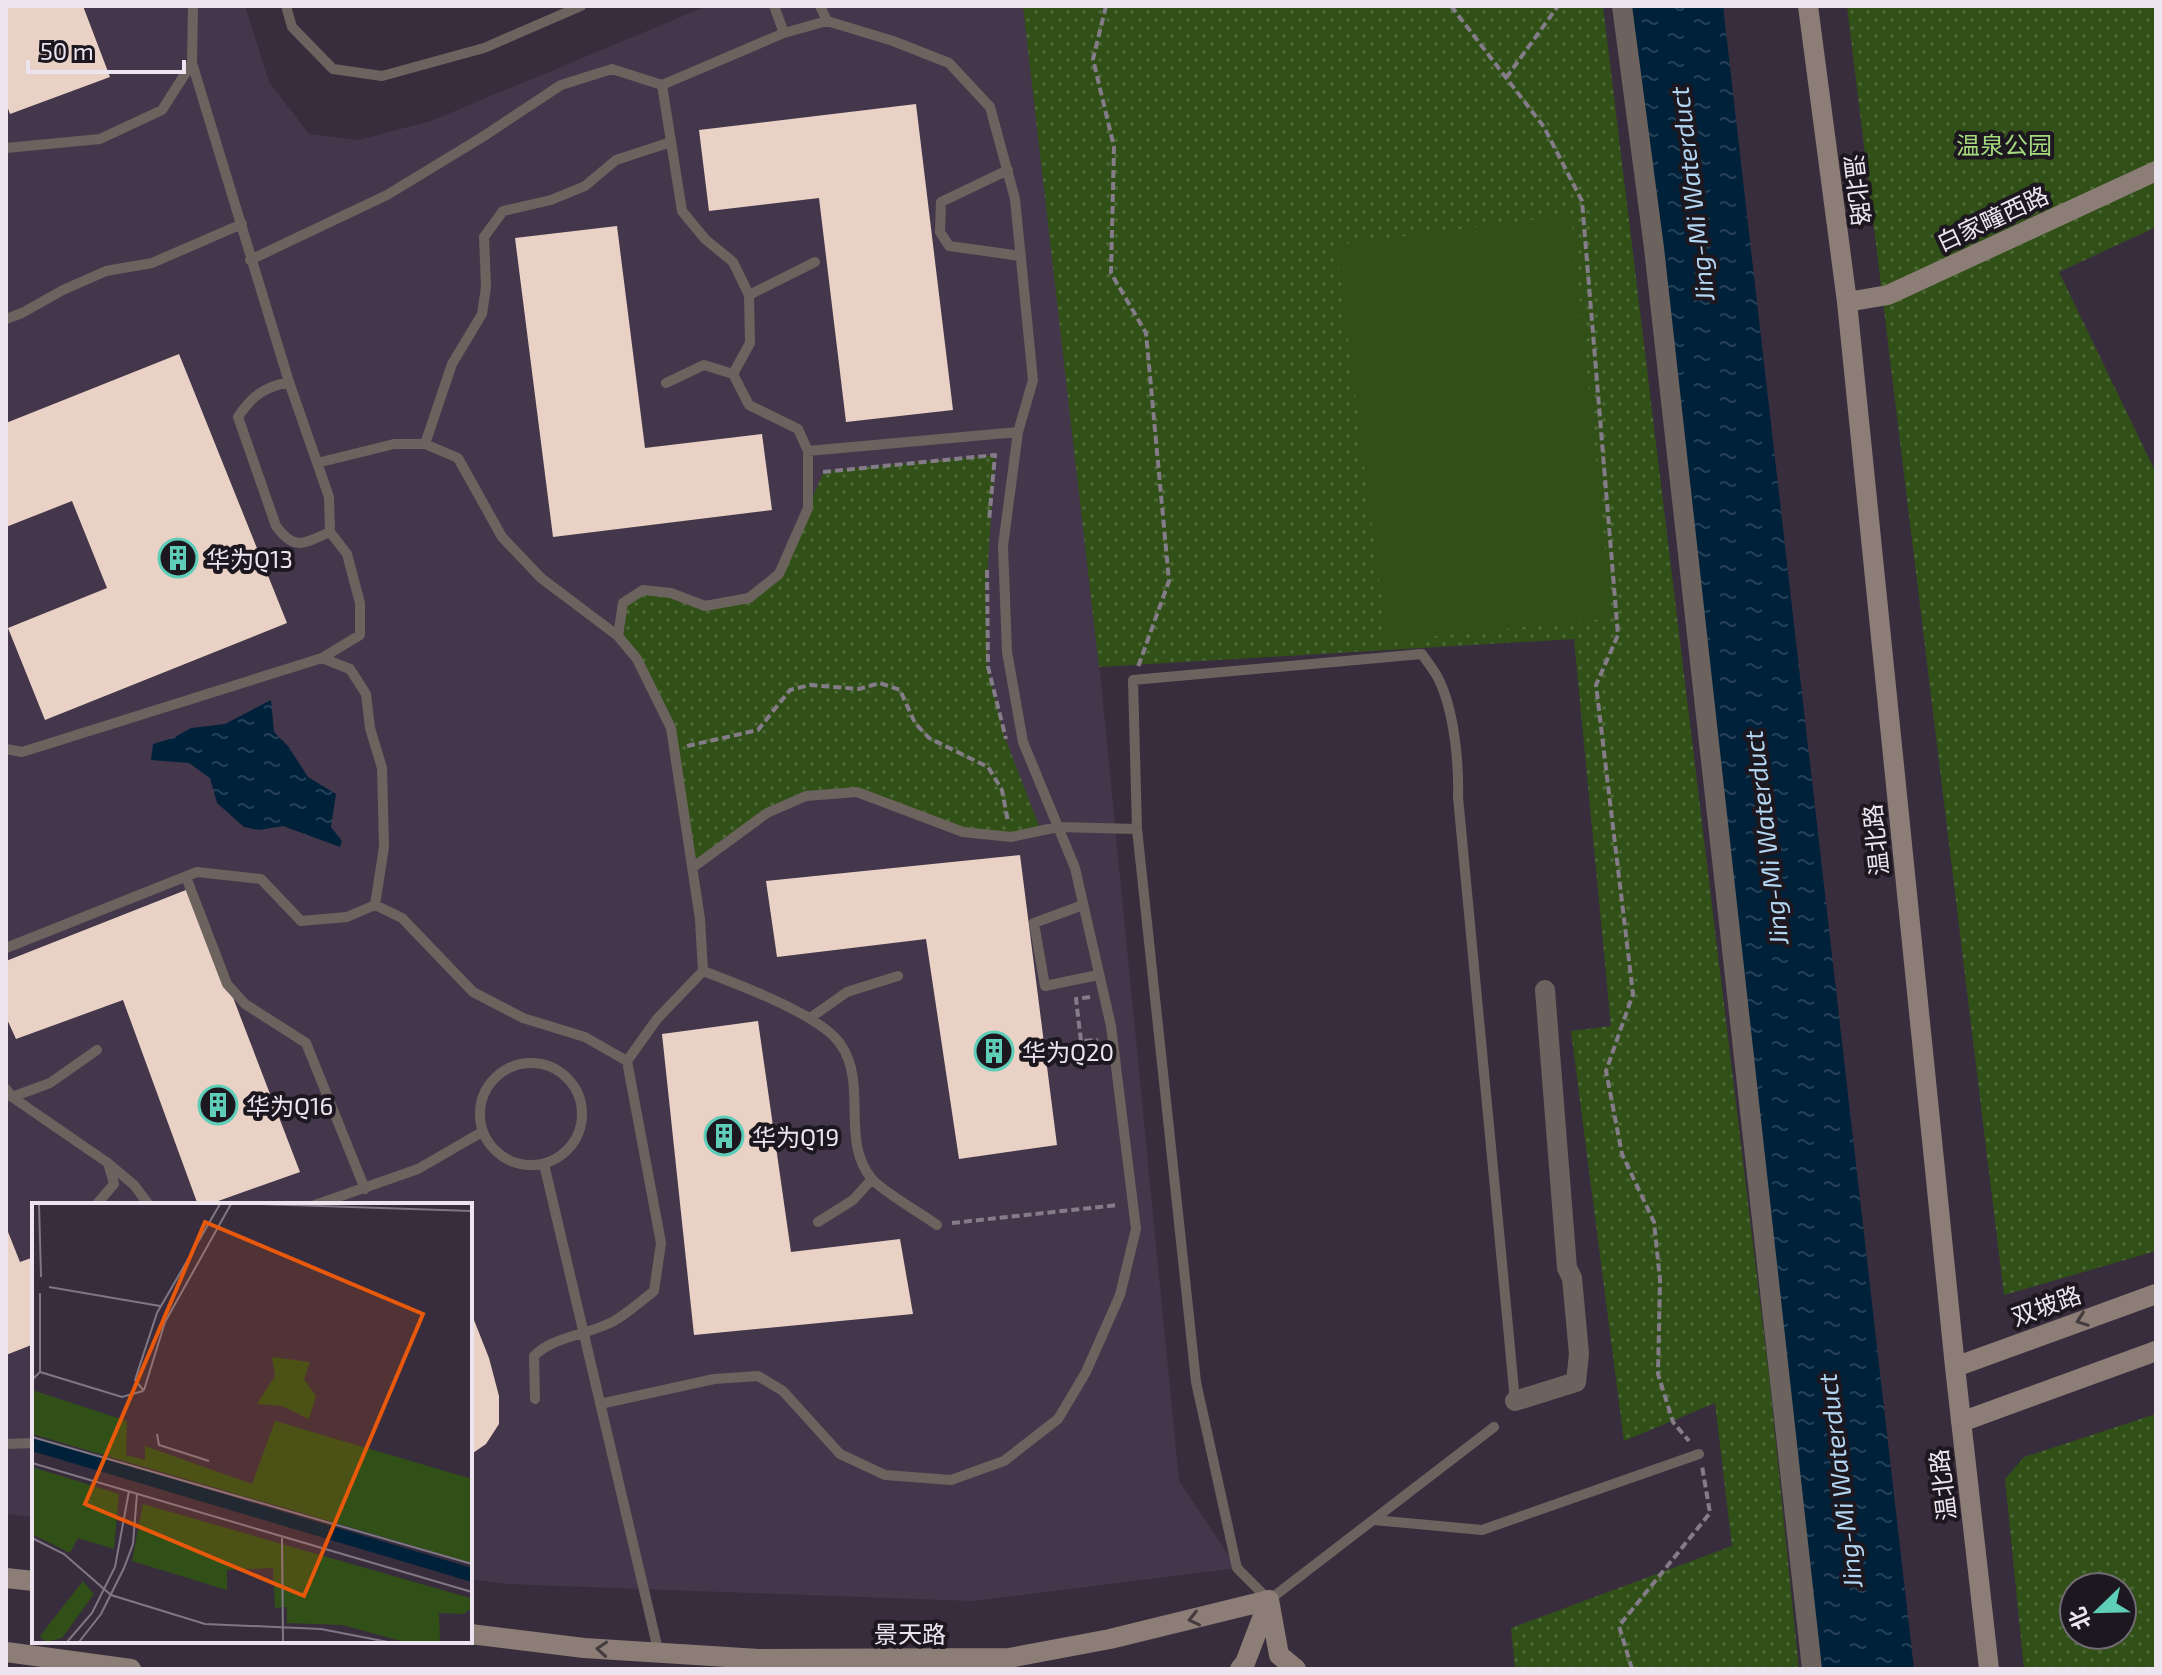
<svg xmlns="http://www.w3.org/2000/svg" width="2162" height="1675" viewBox="0 0 2162 1675" font-family="'Exo 2','Noto Sans SC',sans-serif">
<style>
.built{fill:#45374b}
.green{fill:url(#green-dots);fill-rule:evenodd}
.pitch{fill:#315017}
.water{fill:url(#water-ripples)}
.building{fill:#e9d2c5}
.lines{fill:none;stroke-linecap:round;stroke-linejoin:round}
.path{stroke:#857c89;stroke-width:4;stroke-dasharray:8 4;stroke-linecap:butt}
.lane{stroke:#6c635e;stroke-width:10}
.street{stroke:#6c635e;stroke-width:20}
.secondary{stroke:#8c7e76;stroke-width:20}
.oneway{stroke:#443c3d}
.labels{text-anchor:middle;dominant-baseline:central;stroke-width:8;stroke-linejoin:round;paint-order:stroke}
.park-label{font-size:24px;fill:#a5db7e;stroke:#1d181f}
.street-label{font-size:24px;fill:#ece5ef;stroke:#1d181f}
.poi-label{font-size:24px;fill:#ece5ef;stroke:#1d181f;text-anchor:start}
.water-label{font-size:26px;font-style:italic;fill:#b2d5f1;stroke:#1d181f}
.inset-road{fill:none;stroke:#807784;stroke-width:2}
.view{fill:#e8590c;fill-opacity:0.15;stroke:#e8590c;stroke-width:4}
.inset-edge{fill:none;stroke:#ece5ef;stroke-width:4}
</style>
<defs>
<pattern id="green-dots" width="8" height="8" patternUnits="userSpaceOnUse" patternTransform="scale(2)"><rect width="8" height="8" fill="#315017"/><path d="M2 2h.1M6 6h.1" fill="none" stroke="#4f6939" stroke-width="1.8" stroke-linecap="round"/></pattern>
<pattern id="water-ripples" width="26" height="14" patternUnits="userSpaceOnUse" patternTransform="scale(2)"><rect width="26" height="14" fill="#00213a"/><path d="M2 4q2-2 4 0t4 0M15 11q2-2 4 0t4 0" fill="none" stroke="#254157"/></pattern>
</defs>
<rect width="100%" height="100%" fill="#382d3d"/>
<path class="built" d="M6,6H245L269,82L309,134L358,140L431,121L707,6H1025L1097,641L1179,1481L1237,1568L973,1601L507,1584L470,1579V1205H34V1517L6,1514Z"/>
<path class="green" d="M1023,6H1603L1769,1376L1799,1669H1515L1511,1628L1732,1546L1715,1403L1624,1441L1571,1031L1611,1026L1574,639L1099,667Z
M1847,6H2156V227L2059,272L2156,473V1251L2004,1295Z
M995,455L986,594L988,667L1004,735L1041,831C1016,836 989,838 963,832C908,818 865,779 805,796C762,809 727,842 692,868L671,728L637,659L618,636L623,603L643,590L705,606L749,598L779,574L824,471Z
M2156,1414V1669H2024L2005,1479L2024,1457ZM2122,1587V1635H2074V1587Z"/>
<path class="pitch" d="M1571,215L1612,618L1387,641L1336,245Z"/>
<path class="water" d="M1630,6H1723L1914,1669H1816Z
M271,700L274,732L288,746L308,777L336,794L331,827L342,841L340,847L283,826L259,830L244,827L217,803L210,778L189,763L151,760L153,744L173,738L191,728L225,724Z"/>
<path class="building" d="M6,6H83L110,77L10,114L6,103Z
M916,104L953,410L846,422L819,198L709,211L699,130Z
M617,226L645,448L762,434L772,510L553,537L515,238Z
M179,354L287,623L45,720L8,628L107,588L72,501L6,527V423Z
M1020,855L1057,1145L959,1159L926,939L777,957L766,881Z
M191,888L300,1172L207,1205H198L123,1000L16,1039L6,1017V961Z
M758,1021L791,1252L900,1239L913,1314L694,1335L662,1034Z
M6,1227L20,1262L34,1257V1344L6,1355Z
M470,1310L489,1358L499,1396V1424L486,1444L470,1455Z"/>
<g class="lines">
<path class="path" d="M1106,6L1093,59L1114,147L1111,273L1146,333L1169,581L1138,667
M1451,6L1544,127L1582,201L1618,635L1596,685L1633,994L1606,1071L1622,1154L1654,1222L1660,1280L1658,1374L1673,1422L1689,1441
M1506,78L1558,6
M823,472L995,455L989,521
M987,570L988,667L1006,739
M687,746L758,730L790,690L810,685L859,689L880,683L900,690L915,723L929,738L988,767L1002,790L1008,822
M1090,997L1076,999L1081,1041L1098,1040
M952,1223L1118,1205
M1632,1669L1619,1626L1710,1513L1702,1466"/>
<path class="lane" d="M286,6L292,27L333,69L382,76L484,48L581,6
M820,6L827,21
M192,63L289,382
M6,148L100,139L162,110L192,63L193,6
M1008,170L941,202L940,232L949,246L1021,256
M250,260L387,195L484,136L561,85L612,69L662,85L784,33L774,6
M749,295L815,262
M6,319L22,313L63,290L106,271L152,263L242,224
M289,382L329,497L330,532C305,543 295,552 276,526L238,417C252,396 264,387 289,382Z
M666,383L704,365L733,374
M425,444L452,364L482,314L486,287L484,237L503,211L551,200L585,186L616,160L671,142
M808,451L1018,432
M317,463L394,444H425L458,458L502,537L541,578L618,636L637,659L671,728L700,919L703,971C737,984 822,1015 841,1045C868,1084 840,1142 872,1179C882,1191 922,1214 937,1225
M618,636L623,603L643,590L671,593L705,606L749,598L779,574L808,508V451L798,429L749,405L733,374L750,343L749,295L733,262L705,239L682,211L662,85
M322,658L350,669L366,694L370,728L382,768L384,847L375,905L402,918L473,992L523,1018L585,1037L627,1061
M6,749L22,752L322,658L360,635V603L347,554L330,532
M692,868L767,813L806,796L857,792L963,832L1011,837L1058,827L1137,829
M186,877L227,984L245,1004L306,1043L365,1189
M1083,905L1034,923L1045,986L1098,975
M6,948L197,872L261,879L301,921L347,917L375,905
M810,1018L847,992L898,976
M480 1114a51 51 0 1 1 102 0a51 51 0 1 1-102 0Z
M6,1089L12,1097L108,1163L114,1184L96,1205
M12,1097L50,1083L97,1050
M109,1164L134,1185L149,1205
M544,1164L659,1654
M315,1205L418,1169L482,1132
M818,1222L853,1200L872,1179
M535,1399L534,1356C553,1336 589,1335 614,1321C628,1313 641,1301 654,1291L661,1243L627,1061L657,1019L703,971
M600,1404L714,1379L758,1376L783,1391L840,1454L885,1475L951,1480L1004,1461L1058,1419L1086,1372L1120,1295L1136,1229L1111,1026L1075,868L1023,742L1007,652L1003,546L1018,432L1033,380L1015,199L990,107L949,63L893,41L827,21L784,33
M1494,1427L1269,1600L1237,1568L1196,1382L1137,829L1133,680L1422,654C1427,662 1435,671 1439,680C1454,711 1459,762 1458,797L1515,1401
M6,1444L34,1443
M1374,1520L1482,1530L1699,1454"/>
<path class="street" d="M1622,6L1654,248L1812,1669
M1515,1401L1576,1382L1579,1354L1572,1278L1567,1268L1545,990"/>
<path class="secondary" d="M1808,6L1847,302L1955,1367L1989,1669
M1847,302L1888,295L2156,171
M1955,1367L2156,1294
M1961,1422L2156,1351
M6,1578L34,1581
M1269,1600L1279,1655L1296,1669
M470,1634L584,1648L759,1659L1009,1658L1110,1639L1269,1600
M6,1652L131,1669
M1240,1669L1245,1663L1269,1600"/>
</g>
<defs><path id="oneway-chevron" d="M-2-3.5L2.5 0L-2 3.5" fill="none" stroke-width="1.6" stroke-linecap="round" stroke-linejoin="round" transform="scale(2)"/></defs>
<g class="oneway">
<use href="#oneway-chevron" transform="translate(2082 1320) rotate(160)"/>
<use href="#oneway-chevron" transform="translate(1194 1619) rotate(167)"/>
<use href="#oneway-chevron" transform="translate(602 1649) rotate(-176)"/>
</g>
<defs>
<symbol id="building-ring" viewBox="-11 -11 22 22"><circle r="9.5" fill="#1d181f" stroke="#5eceb8" stroke-width="1.5"/><path d="M-4-6H4V6H1V3H-1V6H-4ZM-2.5-4.3h1.7v1.8h-1.7ZM.8-4.3h1.7v1.8H.8ZM-2.5-1h1.7V.8h-1.7ZM.8-1h1.7V.8H.8Z" fill="#5eceb8"/></symbol>
</defs>
<g fill-rule="evenodd">
<use href="#building-ring" x="156" y="536" width="44" height="44"/>
<use href="#building-ring" x="972" y="1029" width="44" height="44"/>
<use href="#building-ring" x="196" y="1083" width="44" height="44"/>
<use href="#building-ring" x="702" y="1114" width="44" height="44"/>
</g>
<g class="labels">
<g class="park-label">
<text x="2004" y="144">温泉公园</text>
</g>
<g class="street-label">
<text transform="translate(1858 190) rotate(83)">温北路</text>
<text transform="translate(1992 218) rotate(-25)">白家疃西路</text>
<text transform="translate(1875 840) rotate(-96)">温北路</text>
<text transform="translate(2046 1305) rotate(-20)">双坡路</text>
<text transform="translate(1942 1485) rotate(-97)">温北路</text>
<text x="910" y="1633">景天路</text>
</g>
<g class="poi-label">
<text x="206" y="558">华为Q13</text>
<text x="1022" y="1051">华为Q20</text>
<text x="246" y="1105">华为Q16</text>
<text x="752" y="1136">华为Q19</text>
</g>
<g class="water-label">
<text transform="translate(1691 194) rotate(-97)">Jing-Mi Waterduct</text>
<text transform="translate(1765 838) rotate(-97)">Jing-Mi Waterduct</text>
<text transform="translate(1839 1481) rotate(-97)">Jing-Mi Waterduct</text>
</g>
</g>
<g transform="translate(32 1203)">
<rect width="440" height="440" fill="#382d3d"/>
<path d="M240,154L278,159L272,176L284,193L277,216L250,203L225,201L243,173ZM0,187L95,218L94,252L113,257V243L220,281L243,218L440,276V360L0,231ZM0,264L87,291L82,346L46,335L38,350L0,331ZM111,301L438,395L439,406L431,411L407,410L408,439H373L310,422L255,420V404L243,405L241,365L195,367V387L100,358ZM51,378L62,391L30,435L14,439L8,433Z" fill="#315017"/>
<path d="M231,257L285,272L276,304L221,287Z" fill="#315017"/>
<path d="M0,234L440,365V379L0,248Z" fill="#00213a"/>
<path class="inset-road" d="M7,1L9,74M228,1L440,8M17,84L128,103M8,90V169M0,177L8,169L90,194L111,188M112,187L133,119L199,1M112,188L103,177L125,110L188,1M125,231L127,242L177,258M0,234L440,361M0,260L440,389M0,335L32,351L79,392L173,421L289,426L356,439M250,335L251,439M35,439L60,410L83,364L97,288M47,439L69,411L92,365L101,341L105,291"/>
<path class="view" d="M173,19L391,111L272,393L53,301Z"/>
<rect width="440" height="440" class="inset-edge"/>
</g>
<rect width="2162" height="1675" fill="none" stroke="#ece5ef" stroke-width="16"/>
<g transform="translate(2098 1611) rotate(247)"><circle r="38" fill="#1d181f" stroke="#706a72" stroke-width="2"/>
<path d="M0-6L14 30L0 20L-14 30Z" fill="#5eceb8"/>
<text y="-12" font-size="22" font-weight="bold" text-anchor="middle" fill="#ece5ef">北</text>
</g>
<path d="M28 60v12h156v-12" fill="none" stroke="#ece5ef" stroke-width="4"/>
<text x="40" y="60" font-size="24" fill="#ece5ef" stroke="#1d181f" stroke-width="6" paint-order="stroke">50 m</text>
</svg>
